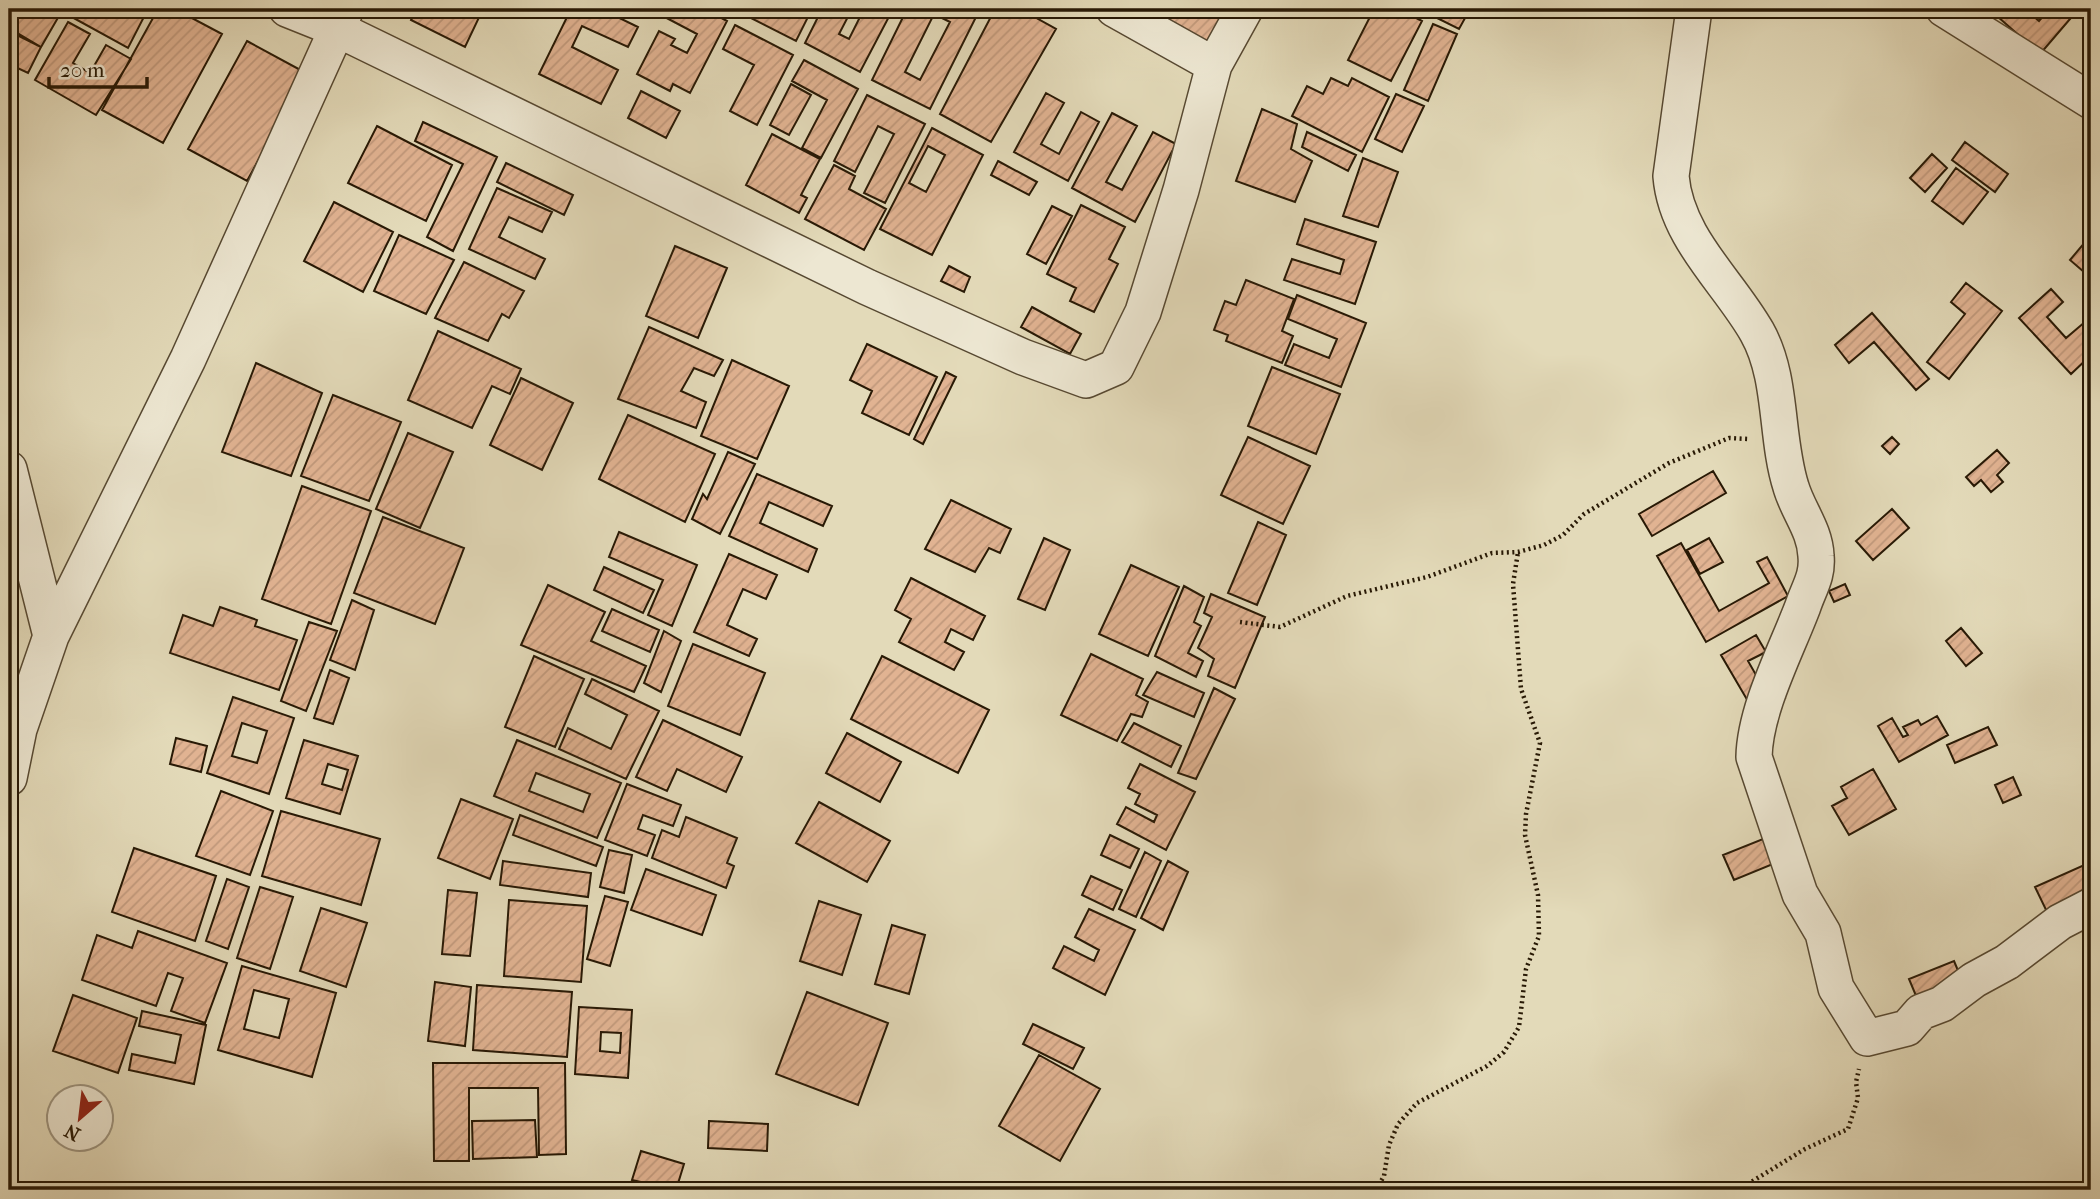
<svg xmlns="http://www.w3.org/2000/svg" width="2100" height="1199" viewBox="0 0 2100 1199" font-family="'IM FELL French Canon',serif">
<style>
.lines{fill:none;stroke-linecap:round;stroke-linejoin:round}
.stream{stroke:#697a6d;stroke-width:10}
.building{fill:url(#building-hatch);stroke:#281905;stroke-width:2;fill-rule:evenodd}
.minor-casing{stroke:#574932;stroke-width:38}
.path{stroke:#281905;stroke-width:4.5;stroke-dasharray:2 3.5;stroke-linecap:butt}
.minor{stroke:#ede7d2;stroke-width:35}
</style>
<defs>
<pattern id="building-hatch" width="6" height="6" patternUnits="userSpaceOnUse" patternTransform="scale(1.75)"><rect width="6" height="6" fill="#e1b392"/><path d="M-1 1l2-2M0 6l6-6M5 7l2-2" fill="none" stroke="#c1997c"/></pattern>
</defs>
<rect width="100%" height="100%" fill="#e3dab9"/>
<filter id="stains"><feTurbulence type="fractalNoise" baseFrequency=".00286" numOctaves="4"/><feColorMatrix values="0 0 0 0 .2 0 0 0 0 .09 0 0 0 0 .02 0 0 0 .5 -.17"/></filter>
<radialGradient id="worn" r=".72"><stop offset=".6" stop-color="#630" stop-opacity="0"/><stop offset="1" stop-color="#630" stop-opacity=".3"/></radialGradient>
<g class="lines">
<path class="stream" d="M2064,1190L2091,1185"/>
</g>
<path class="building" d="M9,9H63L41,47L9,28Z
M74,9H148L128,48L70,16Z
M158,9H175L222,34L163,143L102,110Z
M416,9H483L465,47L411,20Z
M571,9H601L638,27L628,47L582,26L572,47L618,70L601,104L539,74Z
M662,9H705L727,21L690,93L673,84L670,91L637,74L659,31L675,39L671,45L687,53L697,34L659,14Z
M740,9L786,11L812,9L796,41L739,12Z
M822,9H852L839,34L849,39L864,9H893L860,72L805,43Z
M907,9H980L930,109L872,80ZM934,14L950,22L920,80L905,72Z
M995,9H1020L1056,29L991,142L940,114Z
M1163,9H1240L1217,55L1156,24Z
M1374,9H1399L1422,21L1391,81L1348,60Z
M1419,9H1470L1459,29Z
M1989,9H2025L2039,21L2049,9H2073L2076,12L2040,54Z
M68,22L90,34L73,63L90,73L106,45L131,59L96,115L35,80Z
M1433,24L1457,34L1428,101L1404,90Z
M735,25L793,55L757,125L730,111L754,65L723,49Z
M9,31L41,47L28,73L9,64Z
M247,41L306,73L247,181L188,149Z
M804,60L858,89L821,158L802,148L827,100L792,81Z
M1331,78L1348,86L1352,78L1389,97L1362,152L1292,116L1307,86L1323,94Z
M791,84L811,95L789,135L770,125Z
M641,91L680,111L666,138L628,118Z
M1046,93L1064,103L1041,144L1059,154L1081,112L1099,122L1068,181L1014,152Z
M1396,94L1424,106L1402,152L1375,139Z
M867,95L925,124L885,203L864,193L894,134L878,126L855,172L834,161Z
M1262,109L1297,124L1291,149L1312,161L1295,202L1236,181Z
M1112,113L1137,126L1106,182L1122,190L1153,132L1176,144L1135,222L1072,188Z
M423,122L497,157L453,251L427,237L463,164L415,141Z
M377,126L452,165L426,221L348,183Z
M932,128L983,155L932,255L880,229ZM928,146L945,155L926,192L909,183Z
M1307,132L1356,155L1348,171L1302,147Z
M772,134L820,159L801,195L807,198L799,213L746,185Z
M1965,142L2008,174L1995,192L1952,160Z
M1932,154L1947,168L1925,192L1910,178Z
M1363,158L1398,172L1378,227L1343,216Z
M998,161L1037,182L1029,195L991,175Z
M506,163L573,195L564,215L497,182Z
M834,165L855,176L849,189L886,209L864,250L805,219Z
M1956,168L1988,192L1963,224L1932,201Z
M497,188L552,212L542,232L509,217L499,237L545,259L535,279L469,249Z
M334,202L393,232L363,292L304,261Z
M1081,205L1125,227L1109,259L1118,264L1094,312L1070,301L1076,288L1047,274Z
M1052,206L1072,216L1046,264L1027,254Z
M1305,219L1376,242L1355,304L1284,280L1292,259L1340,274L1344,260L1297,244Z
M399,235L454,260L426,314L374,291Z
M2091,235V278L2070,260Z
M675,246L727,268L698,338L646,316Z
M464,262L524,291L509,318L502,314L488,341L435,318Z
M949,266L970,277L964,292L941,281Z
M1246,280L1294,299L1282,331L1293,336L1282,363L1226,341L1228,335L1214,330L1225,301L1236,305Z
M1966,283L2002,311L1949,379L1927,362L1965,314L1951,302Z
M2051,289L2063,302L2047,317L2066,338L2086,321L2091,326V355L2071,374L2019,318Z
M1297,295L1366,323L1341,387L1285,365L1294,344L1329,358L1337,339L1288,319Z
M1032,307L1081,334L1070,354L1021,327Z
M1872,313L1929,379L1916,390L1874,342L1849,363L1835,345Z
M649,327L723,360L714,376L694,368L681,391L706,402L696,428L618,399Z
M438,331L521,369L510,394L492,386L472,428L408,400Z
M867,344L937,377L909,435L862,413L872,391L850,380Z
M732,360L789,386L757,459L701,436Z
M256,363L322,393L291,476L222,452Z
M1272,367L1340,394L1316,454L1248,426Z
M946,372L956,377L923,444L914,439Z
M521,378L573,403L542,470L490,445Z
M333,395L401,422L369,501L301,476Z
M628,415L715,454L685,522L599,479Z
M408,433L453,452L420,528L376,509Z
M1248,437L1310,466L1283,524L1221,495Z
M1892,437L1899,444L1890,454L1882,446Z
M1997,450L2009,463L1997,475L2003,482L1991,492L1981,480L1974,486L1966,477Z
M728,452L755,464L720,534L692,519L703,494L707,499Z
M1713,471L1726,493L1652,536L1639,514Z
M757,474L832,506L823,526L769,502L760,523L817,549L808,572L729,536Z
M302,486L371,511L331,624L262,599Z
M951,500L1011,529L1000,553L989,548L975,572L925,549Z
M1892,509L1909,528L1873,560L1856,541Z
M383,517L464,548L435,624L354,593Z
M1258,522L1286,535L1257,605L1228,593Z
M619,532L697,565L672,626L648,615L663,580L609,557Z
M1044,538L1070,550L1045,610L1018,599Z
M1709,538L1723,562L1700,574L1687,550Z
M1681,543L1719,611L1769,583L1757,562L1767,557L1788,596L1706,642L1657,556Z
M729,554L777,575L766,599L743,589L727,625L757,639L749,656L694,632Z
M1131,565L1179,587L1148,656L1099,634Z
M604,567L654,590L643,613L594,590Z
M911,578L985,616L973,640L951,629L945,642L964,652L954,670L899,642L911,619L895,610Z
M1845,584L1850,595L1834,602L1829,591Z
M548,585L605,612L591,641L646,666L634,692L521,645Z
M1184,586L1204,597L1194,622L1201,626L1188,653L1203,661L1196,677L1155,656Z
M1211,594L1265,617L1235,688L1208,676L1214,659L1198,648L1212,617L1204,613Z
M352,600L374,610L355,670L330,660Z
M220,607L257,620L255,626L297,640L279,690L170,653L183,615L213,626Z
M612,609L659,630L650,652L602,631Z
M309,622L337,631L306,711L281,701Z
M1961,628L1982,653L1966,666L1946,641Z
M664,631L681,641L661,692L644,683Z
M1756,635L1766,652L1748,661L1764,689L1776,682L1785,698L1756,715L1721,655Z
M693,644L765,673L740,735L668,706Z
M1091,654L1143,679L1136,695L1148,702L1142,717L1131,714L1117,741L1061,715Z
M534,656L584,679L555,747L505,727Z
M882,656L989,710L958,773L851,719Z
M330,670L349,678L333,724L314,718Z
M1157,672L1204,693L1194,717L1143,695Z
M592,679L659,711L626,779L559,749L568,728L611,749L627,715L585,694Z
M1214,688L1235,699L1196,779L1178,773Z
M233,697L294,718L269,794L207,773ZM242,723L267,731L257,763L232,756Z
M1937,716L1948,735L1899,762L1878,726L1892,718L1903,737L1908,735L1903,727L1918,720L1921,725Z
M663,720L742,757L726,792L677,769L667,791L636,777Z
M1134,723L1181,746L1171,767L1122,742Z
M1988,727L1997,745L1955,763L1947,745Z
M847,733L901,762L880,802L826,773Z
M176,738L207,746L201,772L170,764Z
M304,740L358,756L340,814L286,798ZM328,764L348,770L342,790L322,784Z
M517,740L621,783L597,838L494,796ZM536,773L590,794L583,812L529,791Z
M1140,764L1195,792L1166,850L1117,824L1126,807L1154,822L1157,815L1135,804L1140,794L1128,788Z
M1873,769L1896,809L1849,835L1832,806L1847,798L1841,787Z
M2013,777L2021,795L2003,803L1995,785Z
M627,784L681,805L673,826L643,815L638,829L655,835L647,856L605,840Z
M221,791L273,811L250,875L196,856Z
M461,799L513,819L490,879L438,858Z
M819,802L890,841L867,882L796,843Z
M281,811L380,839L361,905L262,876Z
M520,815L603,847L596,866L513,835Z
M686,817L737,838L727,863L734,866L726,888L652,858L662,830L679,837Z
M1110,835L1139,849L1130,868L1101,855Z
M1763,839L1773,864L1734,880L1723,855Z
M134,848L216,876L195,941L112,912Z
M609,850L632,855L624,893L600,887Z
M1145,852L1161,861L1136,917L1119,909Z
M503,861L591,873L588,897L500,885Z
M1168,861L1188,872L1163,930L1141,918Z
M2091,862V894L2048,914L2035,887Z
M646,869L716,895L702,935L631,910Z
M1091,876L1122,890L1113,910L1082,895Z
M227,879L249,887L228,949L206,941Z
M260,887L293,897L270,969L237,958Z
M448,890L477,893L470,956L442,954Z
M605,896L628,902L610,966L587,959Z
M509,900L587,906L581,982L504,976Z
M819,901L861,915L842,975L800,961Z
M321,908L367,923L346,987L300,971Z
M1089,909L1135,930L1105,995L1053,968L1064,946L1094,961L1099,950L1075,937Z
M892,925L925,935L909,994L875,984Z
M138,931L227,963L205,1023L171,1011L183,978L168,973L156,1006L82,980L97,935L132,948Z
M1954,961L1964,985L1919,1003L1909,979Z
M242,966L336,993L312,1077L218,1050ZM254,990L289,999L279,1038L244,1029Z
M435,982L471,987L465,1046L428,1041Z
M477,985L572,992L567,1057L473,1050Z
M807,992L888,1023L858,1105L776,1074Z
M73,995L137,1018L118,1073L53,1051Z
M579,1007L632,1010L628,1078L575,1074ZM601,1032L621,1033L620,1053L600,1051Z
M142,1011L206,1025L194,1084L129,1070L132,1054L175,1063L181,1035L139,1026Z
M1033,1024L1084,1048L1073,1069L1023,1044Z
M1039,1055L1100,1089L1060,1161L999,1126Z
M433,1063H565L566,1154L539,1155L538,1088H469V1161H434Z
M535,1120L537,1157L473,1159L472,1121Z
M709,1121L768,1124L767,1151L708,1148Z
M641,1151L684,1164L676,1190L632,1180Z"/>
<g class="lines">
<defs>
<path id="minor" d="M287,9L337,29L867,287L1023,357L1086,380L1116,367L1143,312L1181,190L1214,65L1245,9
M1114,9L1214,65
M1694,9L1671,176C1676,238 1728,281 1757,332C1783,378 1775,437 1791,487C1798,511 1815,530 1816,556C1818,576 1809,588 1803,606C1786,651 1755,709 1754,757L1800,894L1823,933L1836,988L1867,1038L1907,1028L1921,1012L1942,1004L1974,980L2007,962L2060,922L2091,906
M1944,9L2091,101
M9,469L51,636
M9,778L19,729L51,636L188,359L346,9"/>
</defs>
<use href="#minor" class="minor-casing"/>
<path class="path" d="M1240,622L1280,627L1347,596L1427,577L1492,553L1518,552L1544,545L1563,535L1584,514L1669,463L1729,438L1748,439
M1376,1190L1384,1176L1389,1145L1398,1124L1417,1103L1487,1066L1504,1052L1519,1027L1526,969L1539,936L1538,895L1525,835L1526,814L1540,743L1521,689L1513,584L1518,552
M1738,1190L1805,1149L1848,1129L1858,1098L1856,1082L1859,1069"/>
<use href="#minor" class="minor"/>
</g>
<rect width="2100" height="1199" fill="none" stroke="#e3dab9" stroke-width="35"/>
<rect x="10" y="10" width="2079" height="1178" fill="none" stroke="#281905" stroke-width="3.5"/>
<rect x="18" y="18" width="2065" height="1164" fill="none" stroke="#281905" stroke-width="2"/>
<g transform="translate(80 1118) rotate(208)"><circle r="33" fill="#ede7d2" stroke="#9e9580" stroke-width="2"/>
<path d="M0-5L12 26L0 18L-12 26Z" fill="#8f2418"/>
<text y="-10" font-size="19" font-weight="bold" text-anchor="middle" fill="#281905">N</text>
</g>
<path d="M49 77v10h98v-10" fill="none" stroke="#281905" stroke-width="3.5"/>
<text x="60" y="77" font-size="21" fill="#281905" stroke="#ede7d2" stroke-width="5" paint-order="stroke">20 m</text>
<rect width="100%" height="100%" filter="url(#stains)"/>
<rect width="100%" height="100%" fill="url(#worn)"/>
</svg>
